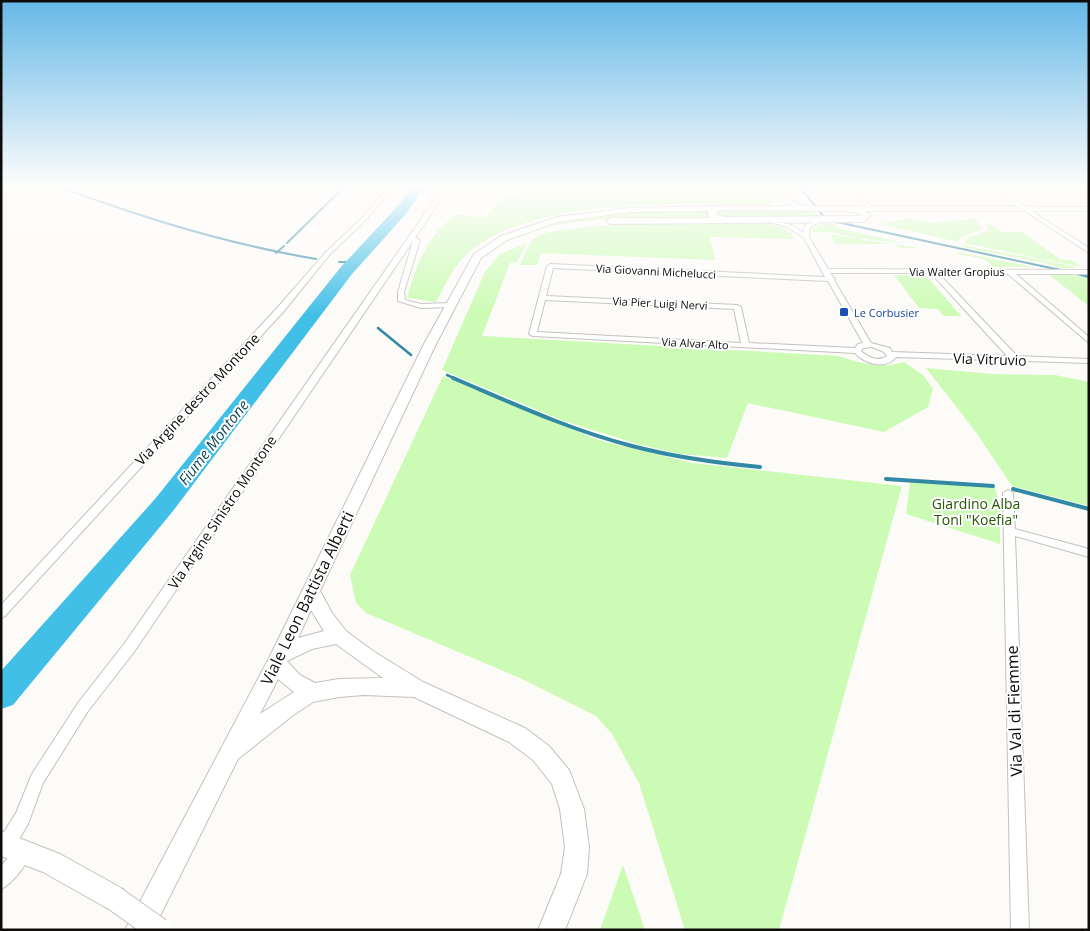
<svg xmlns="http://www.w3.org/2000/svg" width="1090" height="931" viewBox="0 0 1090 931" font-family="'Open Sans',sans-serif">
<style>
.green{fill:#ccfbb5}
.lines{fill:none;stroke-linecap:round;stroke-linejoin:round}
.stream-far2{stroke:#3189a4;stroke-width:2}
.stream-far1{stroke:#3189a4;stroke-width:2.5}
.stream{stroke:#3189a4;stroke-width:4}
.river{fill:#41bfe6;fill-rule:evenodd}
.street-casing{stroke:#c3c1be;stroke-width:2}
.secondary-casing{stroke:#c3c1be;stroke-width:2}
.street{fill:#fff;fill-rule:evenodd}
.secondary{fill:#fff;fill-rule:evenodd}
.secondary-bridge-casing{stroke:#c3c1be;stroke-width:26;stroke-linecap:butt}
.secondary-bridge{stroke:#fff;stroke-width:24}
.transit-dot{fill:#1a4fb4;stroke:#fff;stroke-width:2}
.labels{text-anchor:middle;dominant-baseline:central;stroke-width:4;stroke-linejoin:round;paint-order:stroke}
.far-street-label{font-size:11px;fill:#0d0c0b;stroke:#fff}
.far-transit-label{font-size:11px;fill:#164399;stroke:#fff;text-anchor:start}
.street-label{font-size:14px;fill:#0d0c0b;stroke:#fff}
.park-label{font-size:14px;fill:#275600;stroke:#fff}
.water-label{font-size:15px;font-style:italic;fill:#124757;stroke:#fff}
.near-street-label{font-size:16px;fill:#0d0c0b;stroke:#fff}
</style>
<rect width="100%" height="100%" fill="#fdfbf8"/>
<path class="green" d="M548,185H764L775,199L770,204L760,205C677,205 524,195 462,259C451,270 444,289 436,302L407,298C417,263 426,236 457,214L484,218L503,197Z
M710,210L707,212V215L713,218L598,220L557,225L554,223L611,213Z
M723,210H812L819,219L726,218L715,214Z
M971,217L975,218L982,230L961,237L958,242L881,224L909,218L931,223L972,219Z
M639,224H766C779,226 788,227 795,239L710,237L715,260L541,253L537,265H520C524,257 527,247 532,240C542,227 620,225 639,224Z
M823,224H834L837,228L905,243L855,238L831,232H813L812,229Z
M985,224H990L1001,232H1023L1061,260H1071L1082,267L964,243L968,238L987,231L988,228Z
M830,234C860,240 890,243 920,248H901L895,244H836Z
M527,243L517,262L510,263L482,336L839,356C864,364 879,369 904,362L923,375L933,389L928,407L884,432L748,403L727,458L680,454L637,444L561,420L442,370L485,272L500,254Z
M963,245L1063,264L1077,268H1061L1045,263L962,247Z
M958,252L1034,267H994L984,259L957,254Z
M1048,274H1070L1089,279V306Z
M894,275H926L961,316H944L938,309L919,308Z
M926,368L992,374L1055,375L1089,382V506L1012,486L975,431Z
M443,376L598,440L693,463L902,486L779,930H685L639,783L612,734L596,716L520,678L366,613L356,603L350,575Z
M910,482L995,488L1000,507V544L906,514Z
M623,865L645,930H600Z"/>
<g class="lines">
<path class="stream-far2" d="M55,185C139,217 227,244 316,259
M798,185L825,218
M832,221L1060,270
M287,243L346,185
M276,253L284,246
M339,262H354"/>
<path class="stream-far1" d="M1055,269L1064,271
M1074,273L1089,277
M378,328L411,355
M447,375L456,379"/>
<path class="stream" d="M453,378C512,403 570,430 632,446C674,457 717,463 760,467
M886,479L993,486
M1013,489L1089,509"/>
<path class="river" d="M414,185H426L405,215L352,274L173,511L13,705L1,709V671L155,499L340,268L395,209Z"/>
<defs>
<path id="street" d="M390,185H395L365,221L330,254L284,311L5,616L1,618V605L278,307L326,252L361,219Z
M445,185H450L415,238L420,240L404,292L405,300L421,304L451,303L455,305L451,307L421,308L398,301V292L413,241L134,652L88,711L43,783L28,824L12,851L6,853L1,851V837L16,813L32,774L78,703L124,644Z
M769,185H774C786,202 792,200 808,208L805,210C788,206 779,199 769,185Z
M846,185H851L854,188H910L907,185H912L918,190L915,192H857L873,208L870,210Z
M985,185H991L1089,248V253Z
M765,219L792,225L803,233L805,225L819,219H823V221L810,227L809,237L828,269L1089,270V274H1016L1089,337V343L1008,274L938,273L1017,356L1089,359V363L896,357C886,370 865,364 855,353L533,336L529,334L547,266L550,264L825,277L804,238L788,227L765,221ZM553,268L828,281L863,343L858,344L855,348L749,343L741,307L737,305L546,296ZM830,273H931L1007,356L892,352L890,348L871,343L834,280L835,279ZM545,300L734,309L741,343L537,332ZM872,347L884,352L887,356C878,362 869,358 861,351L863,348Z
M1008,490L1013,493L1015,529L1089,549V557L1015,536L1029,930H1011L1003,493Z
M24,844L30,846L32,852C28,863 12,884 1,889V866L18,846Z"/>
<path id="secondary" d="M718,206L1089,207V211H865L870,216L864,222L610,224L606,221L610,218H711L708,215V211L629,212L558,222L507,240L481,258L436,344L320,591L332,613L346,631L373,651L423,682L525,728L549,746L569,770L584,809L589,847L587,874L565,930H538L561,874L565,847L560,809L552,784L533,760L509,742L414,697L364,695L339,697L313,702L292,716L238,759L153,930H125L269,658L424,344L474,254L501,236L557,217L629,208ZM719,210L844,211L858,213L861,216L726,217L716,214ZM311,610L324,631L298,638ZM336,644L383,678L339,679L315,683L300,675L287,661L312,649ZM278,679L294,692L260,714Z
M1,831L60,854L123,889L127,898L123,907L114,911L105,907L43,872L1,856Z"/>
</defs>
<use href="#street" class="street-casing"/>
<use href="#secondary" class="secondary-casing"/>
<use href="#street" class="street"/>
<use href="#secondary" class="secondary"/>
<defs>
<path id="secondary-bridge" d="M114,898L159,930"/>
</defs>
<use href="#secondary-bridge" class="secondary-bridge-casing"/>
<use href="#secondary-bridge" class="secondary-bridge"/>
</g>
<linearGradient id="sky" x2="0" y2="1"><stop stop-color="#65b8e7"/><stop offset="0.59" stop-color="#fefdfc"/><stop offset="1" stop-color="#fefdfc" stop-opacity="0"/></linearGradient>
<rect width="1090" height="316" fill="url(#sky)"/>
<rect class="transit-dot" x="839" y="307" width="10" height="10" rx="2.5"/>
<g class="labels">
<g class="far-street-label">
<text transform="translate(656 271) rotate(3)">Via Giovanni Michelucci</text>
<text x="957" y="271">Via Walter Gropius</text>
<text transform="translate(660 303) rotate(3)">Via Pier Luigi Nervi</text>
<text transform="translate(695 343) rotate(3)">Via Alvar Alto</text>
</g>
<g class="far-transit-label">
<text x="854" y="312">Le Corbusier</text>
</g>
<g class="street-label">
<text transform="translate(990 359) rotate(2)">Via Vitruvio</text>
<text transform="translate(197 399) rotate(-47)">Via Argine destro Montone</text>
<text transform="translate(222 512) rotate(-56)">Via Argine Sinistro Montone</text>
</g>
<g class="park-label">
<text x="976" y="503">Giardino Alba<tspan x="976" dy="16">Toni "Koefia"</tspan></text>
</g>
<g class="water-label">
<text transform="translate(213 442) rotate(-52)">Fiume Montone</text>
</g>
<g class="near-street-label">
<text transform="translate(307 598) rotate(-64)">Viale Leon Battista Alberti</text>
<text transform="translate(1014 711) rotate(-92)">Via Val di Fiemme</text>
</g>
</g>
<rect width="1090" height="931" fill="none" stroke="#0d0c0b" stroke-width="5"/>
</svg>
